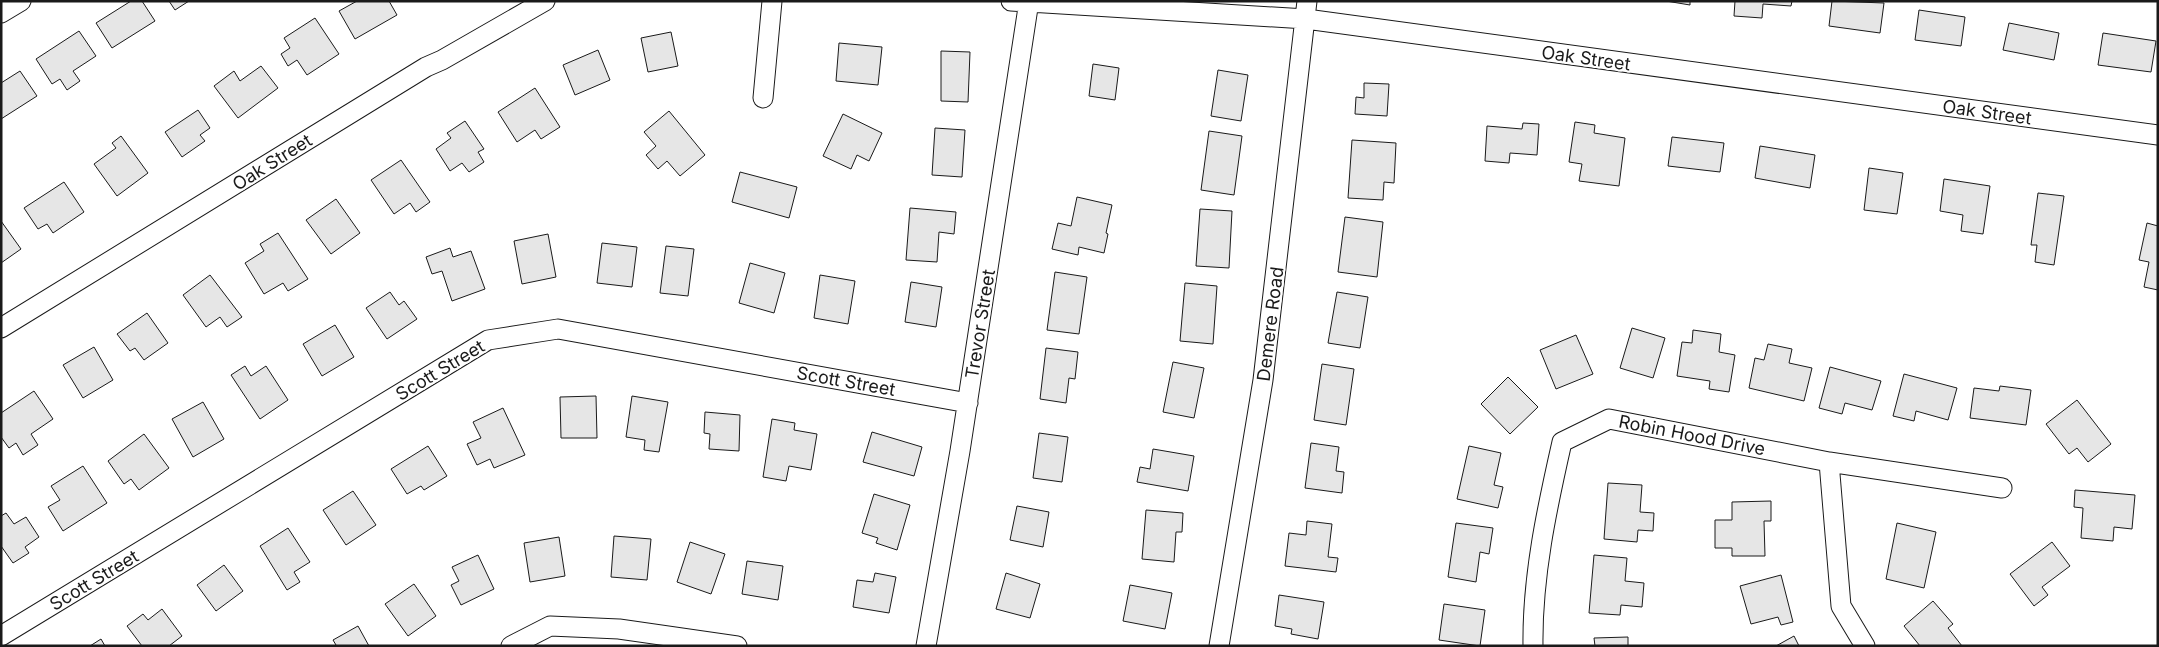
<svg xmlns="http://www.w3.org/2000/svg" width="2159" height="647" viewBox="0 0 2159 647" font-family="Inter,sans-serif">
<style>
.building{fill:#e6e6e6;stroke:#1a1a1a}
.lines{fill:none;stroke-linecap:round;stroke-linejoin:round}
.minor-casing{stroke:#1a1a1a;stroke-width:21}
.minor{stroke:#fff;stroke-width:19}
.labels{text-anchor:middle;dominant-baseline:central;stroke-width:4;stroke-linejoin:round;paint-order:stroke}
.street-label{font-size:18px;fill:#1a1a1a;stroke:#fff}
</style>
<rect width="100%" height="100%" fill="#fff"/>
<path class="building" d="M131,1H142L155,21L112,48L96,23Z
M169,1H189L175,10Z
M357,1H389L397,15L355,39L339,11Z
M1666,1H1690V5Z
M1735,1H1792L1791,6L1763,4L1762,18L1734,16Z
M1832,1L1884,3L1880,33L1829,26Z
M1919,10L1965,17L1961,46L1915,40Z
M315,18L339,54L307,75L297,60L288,66L281,54L290,48L284,38Z
M2009,23L2059,33L2054,60L2003,50Z
M79,31L96,56L73,71L80,81L67,90L60,79L52,84L36,59Z
M671,32L678,66L648,72L641,38Z
M2103,33L2156,41L2151,72L2098,65Z
M839,43L882,47L878,85L836,81Z
M598,50L610,80L575,95L563,65Z
M941,51L970,52L968,102L941,101Z
M1093,64L1119,68L1115,100L1089,96Z
M261,66L278,88L238,118L214,86L234,71L240,81Z
M1218,70L1248,75L1241,121L1211,116Z
M20,71L37,96L1,119V83Z
M1364,83L1389,84L1387,116L1355,114L1356,97L1364,98Z
M535,88L560,127L541,139L535,130L517,142L498,112Z
M198,110L210,128L200,135L205,141L182,157L165,132Z
M669,111L705,155L680,176L667,161L658,169L646,155L656,146L644,132Z
M843,114L882,133L869,161L857,155L851,169L823,156Z
M465,121L484,149L478,152L484,162L469,172L462,163L450,171L436,149L451,138L447,133Z
M1575,122L1595,125L1594,133L1625,138L1619,186L1579,181L1582,164L1569,162Z
M1523,123L1539,124L1537,155L1510,153L1509,163L1485,161L1487,126L1522,129Z
M935,128L965,130L962,177L932,175Z
M1209,131L1242,136L1234,195L1201,190Z
M121,136L148,173L117,196L94,164L116,148L112,143Z
M1672,137L1724,143L1720,172L1668,166Z
M1352,140L1396,143L1394,183L1384,182L1383,200L1348,198Z
M1760,146L1815,155L1810,188L1755,178Z
M401,160L430,202L416,212L410,203L394,214L371,180Z
M1869,168L1903,173L1897,214L1864,210Z
M740,172L797,187L789,218L732,202Z
M1944,179L1990,186L1983,234L1961,231L1963,215L1940,211Z
M64,182L84,212L53,233L47,224L38,229L24,208Z
M2038,193L2064,196L2054,265L2035,262L2037,245H2031Z
M1077,197L1112,205L1106,233L1108,234L1104,253L1079,247L1078,255L1052,249L1058,223L1071,226Z
M336,199L360,233L331,254L306,220Z
M910,208L956,212L954,234L939,232L937,262L906,260Z
M1200,209L1232,211L1229,268L1196,266Z
M1345,217L1383,222L1377,277L1338,272Z
M1,221L21,249L1,263Z
M2147,223L2158,226V290L2144,287L2149,262L2139,260Z
M278,233L308,279L288,291L283,283L264,294L245,263L264,251L260,244Z
M548,234L556,277L522,284L514,241Z
M602,243L637,247L632,287L597,283Z
M666,246L694,249L688,296L660,293Z
M450,248L453,257L471,251L485,289L452,301L442,271L432,274L426,257Z
M750,263L785,273L774,313L739,303Z
M1055,272L1087,277L1079,334L1047,330Z
M210,275L242,317L227,327L220,317L206,327L183,295Z
M820,275L855,281L848,324L814,318Z
M911,282L942,287L936,327L905,322Z
M1185,283L1217,286L1213,344L1180,341Z
M390,292L399,305L404,301L417,319L387,339L366,308Z
M1337,292L1368,297L1360,348L1328,343Z
M147,313L168,343L144,360L135,348L130,351L117,334Z
M335,325L354,357L322,376L303,344Z
M1632,328L1665,338L1653,378L1620,368Z
M1693,330L1721,334L1719,352L1735,355L1729,392L1709,389L1710,381L1677,376L1682,342L1692,343Z
M1576,335L1593,374L1556,389L1540,350Z
M1768,344L1792,349L1789,363L1812,368L1804,401L1749,388L1755,358L1764,360Z
M94,347L113,380L83,398L63,365Z
M1046,348L1078,352L1075,379L1069,378L1066,403L1040,399Z
M1173,362L1204,368L1194,418L1163,412Z
M1322,364L1354,369L1346,425L1314,420Z
M245,366L251,376L266,366L288,400L260,419L231,375Z
M1830,367L1881,381L1872,410L1845,403L1842,414L1819,408Z
M1904,374L1957,388L1948,420L1916,411L1914,421L1893,416Z
M1508,377L1538,407L1510,434L1481,404Z
M2000,386L2031,390L2026,425L1970,418L1974,388L1999,391Z
M34,391L53,419L31,434L38,445L23,455L16,443L9,448L1,437V413Z
M596,396L597,438H561L560,397Z
M632,396L668,402L659,452L644,450L645,440L626,437Z
M2077,400L2111,444L2088,462L2077,448L2069,454L2046,424Z
M203,402L224,439L193,457L172,419Z
M503,408L525,455L494,468L490,459L477,465L467,444L481,438L473,422Z
M705,412L740,415L739,451L709,449L710,434L704,433Z
M772,419L795,423L794,430L817,434L811,470L789,466L786,481L763,477Z
M872,432L922,447L914,476L863,462Z
M1039,433L1068,437L1062,482L1033,478Z
M144,434L169,468L139,490L131,479L124,484L108,461Z
M1311,443L1339,447L1336,471L1344,472L1342,493L1305,488Z
M428,446L447,476L424,490L421,486L407,494L391,469Z
M1469,446L1501,453L1494,485L1503,487L1498,508L1457,499Z
M1153,449L1194,456L1188,491L1137,482L1140,467L1150,469Z
M83,466L107,503L63,531L48,507L60,500L51,486Z
M1608,483L1642,485L1640,512L1654,513L1653,531L1638,530L1637,542L1604,539Z
M2075,490L2135,495L2132,529L2114,527L2113,541L2081,538L2083,508L2074,507Z
M353,491L376,525L346,545L323,510Z
M874,494L910,505L897,550L876,543L878,538L862,533Z
M1771,501V521H1764L1765,556H1732V548H1715V520H1732V502Z
M1017,506L1049,512L1043,547L1010,540Z
M1146,510L1183,513L1182,532H1176L1174,562L1142,559Z
M6,513L14,524L26,517L39,537L25,547L29,553L13,563L1,546V516Z
M1307,521L1332,524L1328,557L1338,558L1336,572L1285,566L1289,533L1306,535Z
M1456,523L1493,528L1489,554L1480,552L1476,582L1448,577Z
M1897,523L1936,532L1924,588L1886,579Z
M288,528L310,562L294,572L300,582L287,590L260,546Z
M614,536L651,539L647,580L611,577Z
M559,537L565,576L530,582L524,543Z
M690,542L725,554L711,594L677,582Z
M2052,542L2070,566L2042,587L2048,595L2034,606L2010,574Z
M478,555L494,589L461,605L451,585L459,581L452,567Z
M1594,555L1627,558L1625,581L1644,583L1642,607L1621,605L1620,615L1589,613Z
M747,561L783,566L778,600L742,594Z
M224,565L243,591L216,611L197,585Z
M875,573L896,577L889,613L853,607L857,580L873,582Z
M1006,573L1040,584L1030,618L996,609Z
M1781,575L1793,622L1781,625L1778,617L1751,624L1740,586Z
M414,584L436,616L408,636L385,604Z
M1130,585L1172,593L1165,629L1123,621Z
M1279,595L1324,602L1318,639L1291,634L1292,629L1275,626Z
M1933,601L1953,624L1948,628L1962,646H1920L1904,626Z
M1444,604L1485,610L1480,646L1439,640Z
M162,609L182,636L169,646H142L127,626L143,614L148,620Z
M358,626L369,646H334L336,645L333,640Z
M1794,636L1799,646H1776Z
M1628,637V646H1595L1594,638Z
M101,639L105,646H90Z"/>
<g class="lines">
<defs>
<path id="minor" d="M1011,1L1306,19L2158,135
M1,13L21,1
M763,98L772,1
M1,328L426,67L442,60L545,1
M1829,462L1841,606L1865,646
M1,636L488,340L558,329L968,403
M511,646L550,626L619,629L737,646
M926,646L960,451L1029,1
M1219,646L1263,380L1307,1
M1533,646C1532,577 1547,508 1562,442L1609,419L1829,462L2002,488"/>
</defs>
<use href="#minor" class="minor-casing"/>
<use href="#minor" class="minor"/>
</g>
<g class="labels">
<g class="street-label">
<text transform="translate(1586 58) rotate(8)">Oak Street</text>
<text transform="translate(1987 112) rotate(8)">Oak Street</text>
<text transform="translate(272 162) rotate(-32)">Oak Street</text>
<text transform="translate(980 324) rotate(-81)">Trevor Street</text>
<text transform="translate(1270 324) rotate(-83)">Demere Road</text>
<text transform="translate(440 370) rotate(-31)">Scott Street</text>
<text transform="translate(846 381) rotate(10)">Scott Street</text>
<text transform="translate(1692 435) rotate(11)">Robin Hood Drive</text>
<text transform="translate(94 580) rotate(-31)">Scott Street</text>
</g>
</g>
<rect width="2159" height="647" fill="none" stroke="#1a1a1a" stroke-width="5"/>
</svg>
